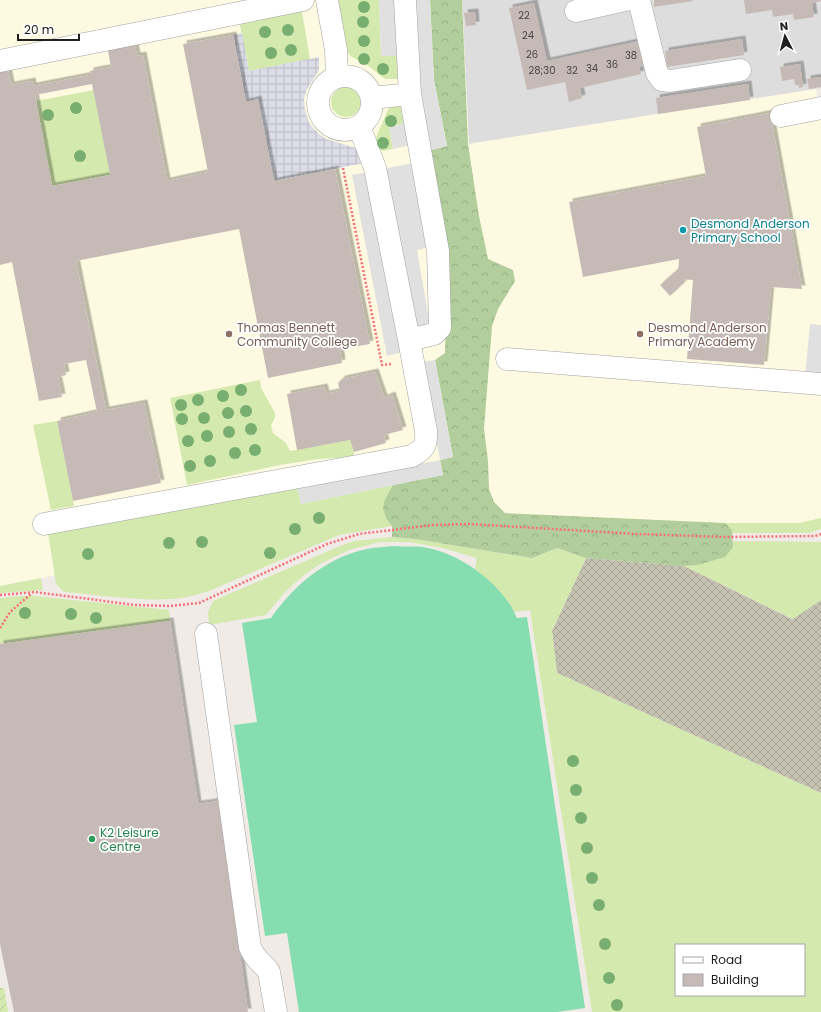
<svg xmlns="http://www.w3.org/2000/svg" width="821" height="1012" viewBox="0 0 821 1012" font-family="Poppins,sans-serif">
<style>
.residential{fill:#dedddd}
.education{fill:#fefae1}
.construction{fill:url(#construction-cross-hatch)}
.grass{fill:#d4e9ae;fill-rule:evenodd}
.forest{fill:url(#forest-crowns)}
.garden{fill:url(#garden-furrows)}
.pitch{fill:#86ddaf}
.parking{fill:#e0e0e0}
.plaza{fill:url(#plaza-grid)}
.building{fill:#c5bab6;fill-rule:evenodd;filter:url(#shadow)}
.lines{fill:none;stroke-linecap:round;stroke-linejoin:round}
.minor-casing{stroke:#a1a1a1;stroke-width:23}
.path{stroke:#f77077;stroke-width:2.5;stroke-dasharray:2 2;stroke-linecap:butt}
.minor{stroke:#fff;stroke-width:22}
.tree{fill:#78ae6f}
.culture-dot{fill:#0f9aa8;stroke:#fff;stroke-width:1.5}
.education-dot{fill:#8d6e63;stroke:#fff;stroke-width:1.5}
.leisure-dot{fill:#2e9e5b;stroke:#fff;stroke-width:1.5}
.labels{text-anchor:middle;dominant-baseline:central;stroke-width:3.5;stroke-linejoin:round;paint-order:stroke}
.number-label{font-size:10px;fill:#494646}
.culture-label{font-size:12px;fill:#0d838f;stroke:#fff;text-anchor:start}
.education-label{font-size:12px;fill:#785e54;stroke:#fff;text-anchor:start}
.leisure-label{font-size:12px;fill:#27864d;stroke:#fff;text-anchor:start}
</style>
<defs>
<pattern id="construction-cross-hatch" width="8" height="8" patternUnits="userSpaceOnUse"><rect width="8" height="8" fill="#c5c2b2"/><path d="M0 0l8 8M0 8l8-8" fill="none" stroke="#a9a699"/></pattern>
<pattern id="forest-crowns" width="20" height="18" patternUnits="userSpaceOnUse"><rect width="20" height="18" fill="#b2ce9c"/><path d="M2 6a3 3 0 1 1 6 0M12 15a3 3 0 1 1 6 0" fill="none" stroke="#99b186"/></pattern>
<pattern id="garden-furrows" width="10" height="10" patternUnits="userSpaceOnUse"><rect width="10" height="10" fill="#d4e9ae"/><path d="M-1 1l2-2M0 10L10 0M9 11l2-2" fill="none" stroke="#b6c895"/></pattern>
<pattern id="plaza-grid" width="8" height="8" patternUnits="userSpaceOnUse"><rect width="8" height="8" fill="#dbdce6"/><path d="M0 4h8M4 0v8" fill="none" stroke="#bcbcc5"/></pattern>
<filter id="shadow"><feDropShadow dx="3.5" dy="-3.5" stdDeviation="0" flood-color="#0004"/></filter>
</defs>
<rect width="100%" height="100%" fill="#f0ebe6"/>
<path class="residential" d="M462,0H821V88L468,144Z"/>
<path class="education" d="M0,0H462L469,144L816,89L821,116V523L807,527L465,512L79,571L0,586Z"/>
<path class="construction" d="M586,558L684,566L792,619L821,600V793L557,673L552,631Z"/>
<path class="grass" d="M338,0H379L381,55H397L398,79H385L367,65L350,56L347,50Z
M301,6L310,59L249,71L239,21Z
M331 102a15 15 0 1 1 30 0a15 15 0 1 1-30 0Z
M94,90L110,175L52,186L36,101Z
M402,103L406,123L389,127L393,149L383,151L378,149L375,140L389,107Z
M260,380L261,388L275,413V418L271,425L273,433L286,443L290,451L350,440L354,452V457L318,459L280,465L187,485L170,398Z
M57,421L74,506L51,510L33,425Z
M393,485L385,499L390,523L392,526L339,535L209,591C197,595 185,598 172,599C137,601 100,595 64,592L56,584L48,533L297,488L301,504Z
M821,518V529L809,533H732L725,523H799Z
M392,537L415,539L532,558L557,548L586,558L552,631L557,673L821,793V1012H592L530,610L514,612C504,594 490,581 475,569L477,558L443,548L409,542H380L349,550L318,565L303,576L285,592L266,615L209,625L208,612L213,601L340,546L354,541ZM676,945H804V995H676Z
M733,541L821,542V600L793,619L684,566L698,565L733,547Z
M41,578L43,590L0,593V586Z
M18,596H35L169,610L170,621L0,644V598Z"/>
<path class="forest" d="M430,0H462L468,144L479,216L488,259L513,270L515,281L498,309L492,326L484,429L488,461L489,489L494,502L505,513L725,523L732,530L733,547L725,557L698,565L684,566L586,558L557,548L532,558L415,539L392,537V526L386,518L383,508L385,499L393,485L443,475L440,460L453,457L435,360L445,353L446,316L431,150L447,146L434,80Z"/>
<path class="garden" d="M0,988H4L8,1012H0Z"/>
<path class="pitch" d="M395,546C404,547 414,546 423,547C455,552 487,574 506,599C511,605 514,612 517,618L527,617L585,1008L557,1012H299L287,933L265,936L234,725L257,722L242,623L271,618C294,585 327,557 367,549C376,547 386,547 395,546Z"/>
<path class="parking" d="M379,0H430L434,80L447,146L431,150L410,145L393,149L389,127L406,123L398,79L397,56H381Z
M413,163L430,247L417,250L430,325L402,352L387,356L352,175Z
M810,324L821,325V377L805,376Z
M435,360L453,457L440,460L443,475L301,504L297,488L440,460L422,362Z"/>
<path class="plaza" d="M242,33L249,71L319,57V70L307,89L304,99L305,110L309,123L318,133L326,139L356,148L364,163L274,181L258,99L246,102L233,35Z"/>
<path class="building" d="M654,0H693V1L654,7Z
M744,0H821V1L812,3L814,17L794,20L793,14L773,17L772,10L746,14Z
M534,3L547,61L639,41L644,65L639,67L641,74L580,88L582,98L569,102L565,82L527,90L509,8Z
M475,12L476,25L466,26L464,13Z
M233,35L246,102L258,99L274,181L335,169L370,344L340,349L342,363L268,378L239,229L76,261L106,410L144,403L161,483L73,501L57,421L97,412L86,360L64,364L66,375L58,377L62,397L39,401L12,262L0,265V67L7,65L11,85L32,81L33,86L90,75V71L111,67L107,46L134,41L137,56L143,55L167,181L208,172L183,44ZM92,84L110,175L52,186L35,95Z
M742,39L744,55L667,67L665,51Z
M800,64L803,87L799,88V85H795L794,79L782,81L780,67Z
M821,77V87L809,89L807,79Z
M748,84L750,100L658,114L656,98Z
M770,113L802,289L771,287L764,365L687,359L693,280L683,279L685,282L670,296L660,285L676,271L678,273L679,259L583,277L569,202L706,176L697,127Z
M375,372L384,398L392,395L403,430L384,435L386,443L354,452L350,440L297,450L287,394L324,387L326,394L340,391L338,383L342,379Z
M170,621L198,804L219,801L248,1012H14L0,944V644Z"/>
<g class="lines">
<defs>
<path id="minor" d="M327,0L336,50L337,77
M639,0L657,73L662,80L670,81L740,70
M576,11L625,0
M0,61L303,0
M318 103a27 27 0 1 1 54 0a27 27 0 1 1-54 0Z
M372,98L410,94
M781,116L821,108
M359,126L375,168L409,340L434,334L440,328L438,251L410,94L405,0
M507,359L821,384
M44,524L412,456C424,449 427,446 426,431L409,340
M206,634L250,947C254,959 263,963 269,972L276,1012"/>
</defs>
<use href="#minor" class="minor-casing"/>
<path class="path" d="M343,168L382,365L391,364
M0,595L35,592L135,605L170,606L199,603L327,544L359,534L432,525L469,524L637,534L725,537L815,536L821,534
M0,628L10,612L32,593"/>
<use href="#minor" class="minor"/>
</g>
<g class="tree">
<circle cx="364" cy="7" r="6"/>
<circle cx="363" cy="22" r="6"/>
<circle cx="288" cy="30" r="6"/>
<circle cx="265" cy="32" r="6"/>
<circle cx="364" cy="41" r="6"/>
<circle cx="291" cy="50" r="6"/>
<circle cx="271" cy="53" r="6"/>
<circle cx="364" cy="59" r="6"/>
<circle cx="383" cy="69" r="6"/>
<circle cx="76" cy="108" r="6"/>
<circle cx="48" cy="115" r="6"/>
<circle cx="391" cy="121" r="6"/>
<circle cx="383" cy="143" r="6"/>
<circle cx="80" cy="156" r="6"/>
<circle cx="241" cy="390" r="6"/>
<circle cx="223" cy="396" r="6"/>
<circle cx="198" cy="400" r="6"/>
<circle cx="181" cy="405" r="6"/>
<circle cx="246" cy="411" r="6"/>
<circle cx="228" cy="413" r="6"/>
<circle cx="204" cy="418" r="6"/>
<circle cx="182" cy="419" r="6"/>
<circle cx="251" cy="429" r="6"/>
<circle cx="229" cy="432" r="6"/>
<circle cx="207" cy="436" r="6"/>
<circle cx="188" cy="441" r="6"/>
<circle cx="255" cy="450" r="6"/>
<circle cx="235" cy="453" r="6"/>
<circle cx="210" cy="461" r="6"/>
<circle cx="190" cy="466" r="6"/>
<circle cx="319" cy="518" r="6"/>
<circle cx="295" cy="529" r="6"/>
<circle cx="202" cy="542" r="6"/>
<circle cx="169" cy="543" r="6"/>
<circle cx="270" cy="553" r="6"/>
<circle cx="88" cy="554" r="6"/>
<circle cx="25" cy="613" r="6"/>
<circle cx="71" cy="614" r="6"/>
<circle cx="96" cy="618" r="6"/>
<circle cx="573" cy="761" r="6"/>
<circle cx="576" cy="790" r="6"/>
<circle cx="581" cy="818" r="6"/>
<circle cx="587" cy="848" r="6"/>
<circle cx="592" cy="878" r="6"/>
<circle cx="599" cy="905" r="6"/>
<circle cx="605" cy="944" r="6"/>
<circle cx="609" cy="978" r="6"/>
<circle cx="617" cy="1005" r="6"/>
</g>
<circle class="culture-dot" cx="683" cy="230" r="4"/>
<g class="education-dot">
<circle cx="229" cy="334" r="4"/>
<circle cx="640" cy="334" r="4"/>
</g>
<circle class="leisure-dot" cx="92" cy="839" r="4"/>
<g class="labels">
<g class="number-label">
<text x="524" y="15">22</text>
<text x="528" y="35">24</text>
<text x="532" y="54">26</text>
<text x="631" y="55">38</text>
<text x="612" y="64">36</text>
<text x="592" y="68">34</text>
<text x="542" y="70">28;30</text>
<text x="572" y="70">32</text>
</g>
<g class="culture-label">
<text x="691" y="223">Desmond Anderson<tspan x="691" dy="14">Primary School</tspan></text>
</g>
<g class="education-label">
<text x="237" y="327">Thomas Bennett<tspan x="237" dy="14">Community College</tspan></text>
<text x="648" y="327">Desmond Anderson<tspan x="648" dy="14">Primary Academy</tspan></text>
</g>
<g class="leisure-label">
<text x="100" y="832">K2 Leisure<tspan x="100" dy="14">Centre</tspan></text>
</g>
</g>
<rect x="675" y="944" width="130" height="52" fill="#ffffff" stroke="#a6a6a6"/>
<rect x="683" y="957" width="20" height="6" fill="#ffffff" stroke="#a6a6a6"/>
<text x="711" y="964" font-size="12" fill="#202020">Road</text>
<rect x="683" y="974" width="20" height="12" fill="#c5bab6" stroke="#a6a6a6"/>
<text x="711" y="984" font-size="12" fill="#202020">Building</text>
<g transform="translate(785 36) rotate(354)" stroke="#ffffff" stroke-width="3" paint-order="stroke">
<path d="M0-3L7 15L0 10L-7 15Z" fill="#202020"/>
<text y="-6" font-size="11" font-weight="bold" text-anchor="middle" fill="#202020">N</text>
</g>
<path d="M18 34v6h61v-6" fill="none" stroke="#202020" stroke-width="2"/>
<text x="24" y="34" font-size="12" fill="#202020" stroke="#ffffff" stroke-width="3" paint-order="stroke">20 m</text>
</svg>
